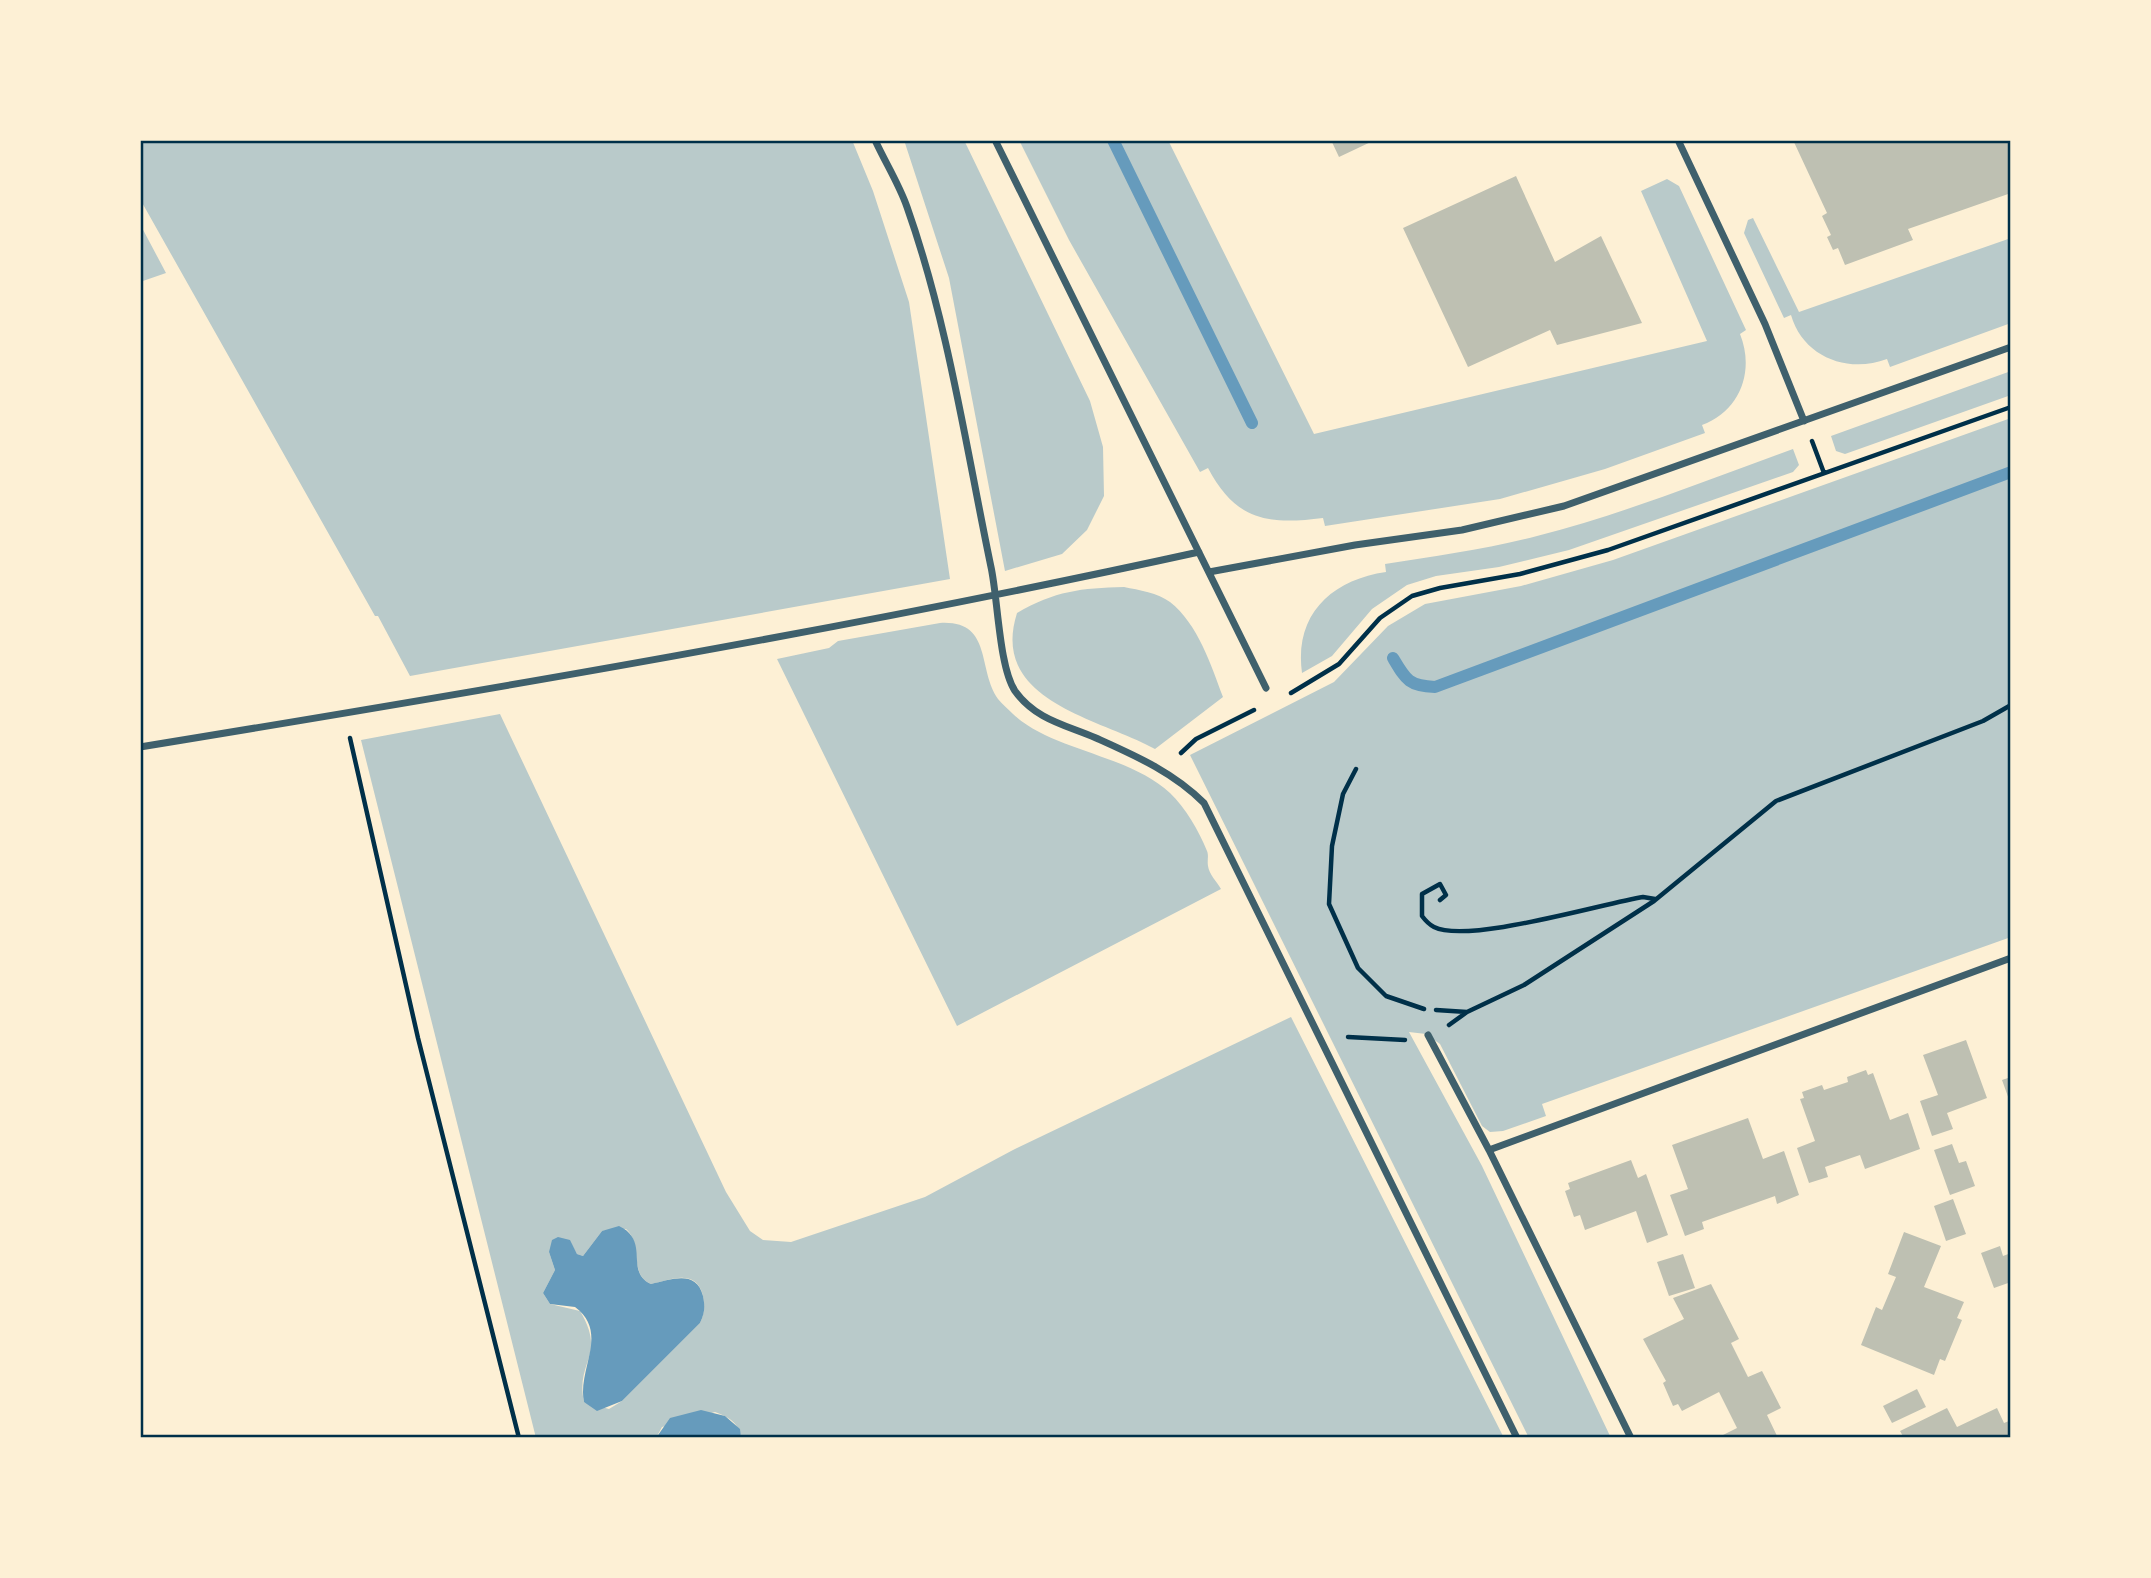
<svg xmlns="http://www.w3.org/2000/svg" width="2151" height="1578" viewBox="0 0 2151 1578" font-family="'Fira Sans',sans-serif">
<style>
.green{fill:#b9caca;fill-rule:evenodd}
.water{fill:#669bbc}
.lines{fill:none;stroke-linecap:round;stroke-linejoin:round}
.stream{stroke:#669bbc;stroke-width:12}
.building{fill:#bec0b2}
.path{stroke:#003049;stroke-width:4.5}
.minor{stroke:#3f606c;stroke-width:7}
.neatline{fill:none;stroke:#003049;stroke-width:2.5}
</style>
<rect width="100%" height="100%" fill="#fdf0d5"/>
<path class="green" d="M140,140H852L873,191L909,302L950,579L410,676L378,616H375L140,199Z
M904,140H964L1090,401L1103,447L1104,496L1087,530L1062,554L1005,571L949,278Z
M1019,140H1168L1314,434L1707,341L1641,191L1667,179L1679,186L1746,330L1740,334C1755,371 1740,411 1702,425L1705,433L1605,469L1500,499L1325,526L1323,518C1268,525 1236,521 1208,468L1200,472L1069,240Z
M1753,218L1799,312L2011,238V323L1890,367L1887,359C1848,374 1803,357 1791,315L1784,318L1744,233L1748,220Z
M140,224L166,273L140,282Z
M2011,371V395L1845,454L1836,451L1831,436Z
M2011,418V472L1845,535L2011,475V937L1542,1104L1546,1116L1503,1131L1490,1132L1482,1126L1440,1044L1426,1034L1409,1032L1482,1166L1611,1438H1529L1190,755L1334,682L1388,626L1425,604L1521,586L1613,560Z
M1793,449L1799,465L1793,472L1569,550L1499,567L1436,576L1407,585L1372,609L1332,656L1302,673C1294,615 1331,580 1386,572L1385,564C1436,556 1487,549 1537,536C1624,514 1709,479 1793,449Z
M1124,587C1139,590 1158,593 1170,602C1198,624 1211,665 1223,697L1155,749C1098,718 989,701 1017,613C1055,591 1081,588 1124,587Z
M940,623C993,620 977,669 998,699C1002,704 1008,709 1013,714C1053,751 1128,754 1170,793C1185,807 1199,831 1207,851C1209,856 1207,860 1208,866C1209,874 1217,882 1221,889L957,1026L777,659L829,648L838,641Z
M500,714L726,1192L750,1231L763,1240L791,1242L925,1197L1013,1150L1291,1017L1504,1438H741C739,1423 729,1417 715,1412L662,1427L656,1438H536L361,740ZM626,1229C644,1245 628,1274 651,1284C662,1282 674,1277 684,1278C705,1278 708,1309 700,1323L622,1401L609,1409L584,1402C575,1361 607,1356 580,1311L550,1304L543,1293L555,1270L549,1252L569,1240L577,1254L583,1256L602,1231Z"/>
<path class="water" d="M619,1226C651,1241 624,1272 651,1284C671,1280 696,1269 703,1296C705,1306 705,1313 700,1323L622,1401L597,1411L584,1402C577,1369 610,1333 575,1307L550,1304L543,1293L555,1270L549,1252L552,1240L558,1237L570,1240L577,1254L583,1256L602,1231Z
M701,1410L725,1416L740,1429L741,1438H656L670,1418Z"/>
<g class="lines">
<path class="stream" d="M1113,140L1252,423
M1393,658C1406,680 1409,686 1435,687L2011,472"/>
</g>
<path class="building" d="M1331,140H1375L1339,157Z
M1793,140H2011V193L1908,229L1913,240L1845,265L1838,248L1833,250L1827,237L1831,235L1822,216L1827,213Z
M1516,176L1555,262L1601,236L1642,323L1557,345L1550,330L1468,367L1403,228Z
M1966,1040L1987,1098L1947,1113L1953,1129L1932,1136L1920,1101L1938,1095L1923,1055Z
M1866,1070L1868,1075L1873,1073L1890,1120L1908,1113L1920,1149L1865,1169L1860,1155L1825,1167L1828,1177L1809,1183L1797,1148L1815,1141L1800,1099L1804,1098L1802,1092L1822,1085L1824,1090L1848,1082L1847,1077Z
M2011,1077V1105L2002,1080Z
M1748,1118L1763,1159L1784,1151L1799,1195L1777,1204L1775,1196L1702,1222L1704,1229L1685,1236L1670,1195L1688,1189L1672,1145Z
M1952,1144L1959,1163L1966,1161L1975,1186L1950,1195L1934,1150Z
M1631,1160L1638,1178L1646,1174L1668,1235L1647,1243L1636,1211L1585,1230L1580,1215L1574,1217L1565,1191L1570,1189L1568,1183Z
M1953,1199L1966,1234L1946,1241L1934,1206Z
M1904,1232L1941,1246L1924,1287L1964,1302L1957,1318L1962,1320L1945,1361L1940,1359L1934,1375L1861,1345L1876,1307L1882,1310L1896,1277L1888,1274Z
M2000,1246L2003,1256L2011,1253V1282L1994,1288L1981,1253Z
M1683,1254L1695,1288L1669,1296L1657,1262Z
M1711,1284L1739,1339L1731,1343L1748,1377L1762,1371L1781,1408L1767,1415L1778,1438H1717L1737,1428L1719,1392L1682,1411L1678,1404L1673,1406L1663,1383L1666,1381L1643,1339L1684,1319L1673,1298Z
M1917,1389L1926,1407L1892,1423L1883,1406Z
M1947,1408L1957,1427L1997,1408L2004,1423L2009,1421L2011,1438H1904L1900,1431Z"/>
<g class="lines">
<path class="path" d="M1812,441L1824,473
M1291,693L1339,664L1380,618L1412,596L1440,588L1520,574L1608,550L2011,407
M350,738L418,1038L519,1438
M1181,753L1196,739L1254,710
M1356,769L1343,794L1332,846L1329,904L1358,968L1386,996L1424,1009
M1440,900L1446,895L1440,884L1422,894V916C1425,920 1430,925 1434,927C1468,944 1601,904 1643,897L1655,899
M1436,1010L1467,1012L1524,985L1654,901L1776,801L1983,721L2011,705
M1449,1025L1467,1012
M1348,1037L1405,1040"/>
<path class="minor" d="M875,140C885,162 899,184 907,207C948,323 966,447 991,567C998,599 999,667 1015,691C1036,720 1066,725 1096,738C1136,756 1173,772 1204,803L1517,1438
M995,140L1266,688
M1678,140L1765,324L1804,421
M1209,572L1355,545L1462,530L1564,506L2011,347
M140,747C494,689 848,629 1199,552
M1428,1035L1489,1150
M1631,1438L1489,1150L2011,958"/>
</g>
<rect width="2151" height="1578" fill="none" stroke="#fdf0d5" stroke-width="284"/>
<rect x="142" y="142" width="1867" height="1294" class="neatline"/>
</svg>
